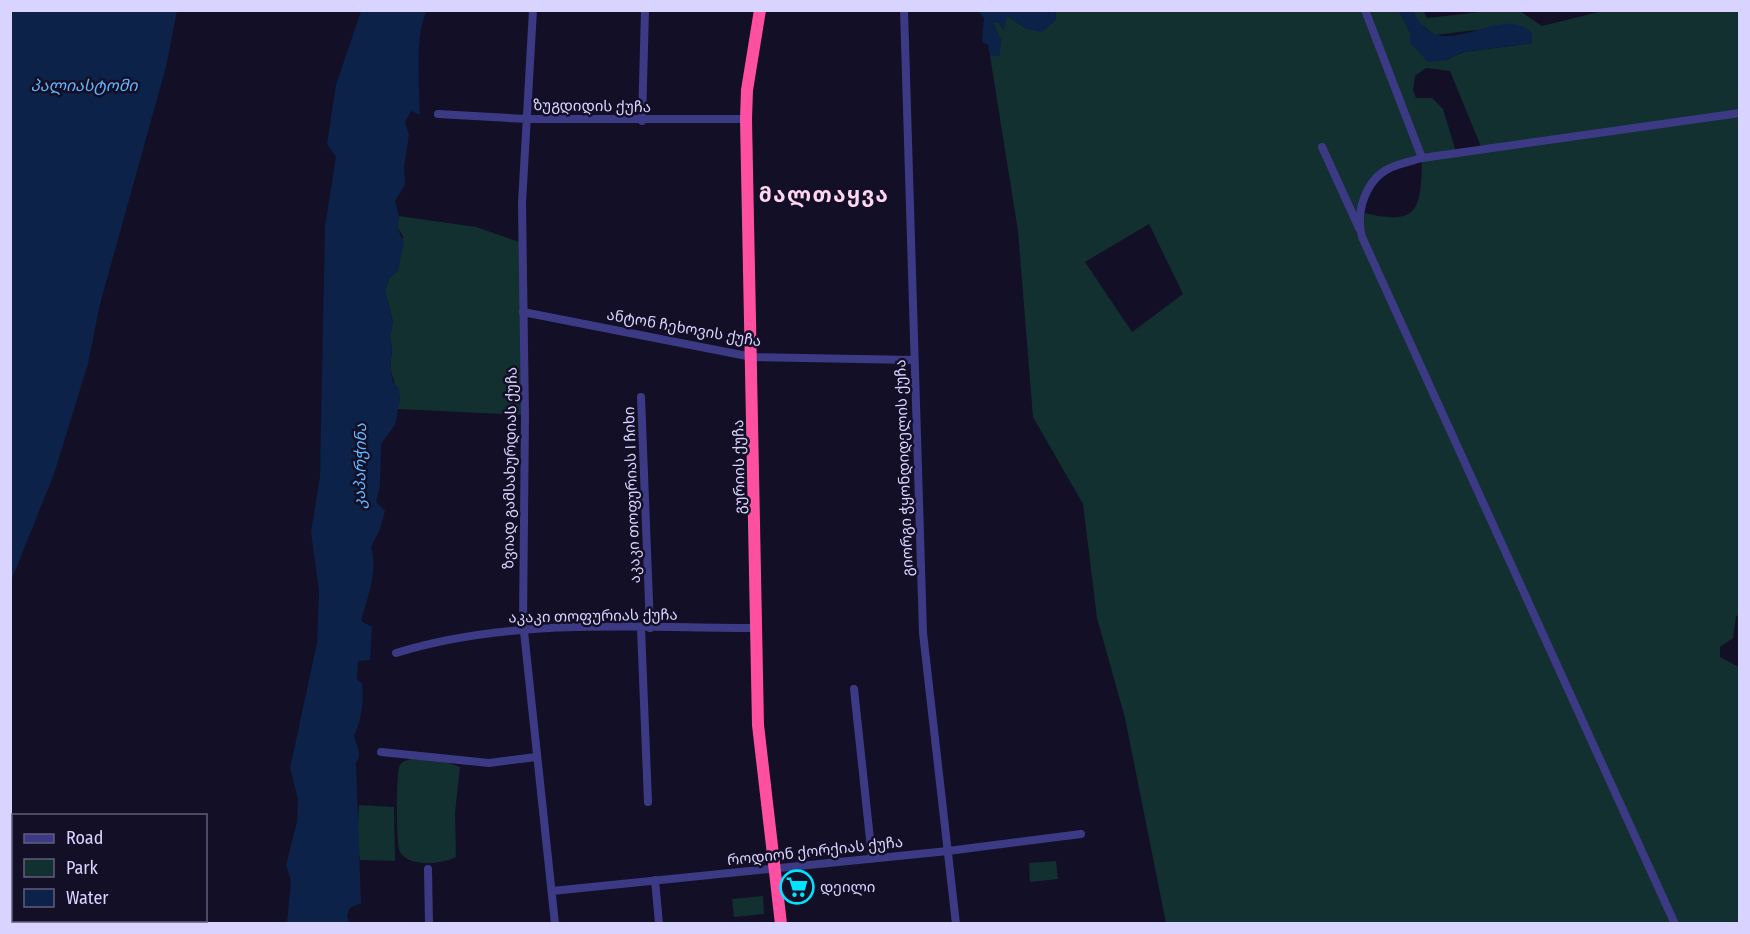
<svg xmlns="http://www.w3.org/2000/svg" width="1750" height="934" viewBox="0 0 1750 934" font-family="'Fira Sans Condensed','Noto Sans Georgian',sans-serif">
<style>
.green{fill:#12302f;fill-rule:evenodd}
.water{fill:#0c2248}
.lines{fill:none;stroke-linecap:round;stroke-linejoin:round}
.minor{stroke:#3d3a85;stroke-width:8}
.highway{stroke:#ff4fa3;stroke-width:12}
.labels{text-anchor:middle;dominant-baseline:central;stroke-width:5;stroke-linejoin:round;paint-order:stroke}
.street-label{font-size:15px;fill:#d9d4ff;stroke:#130f26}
.poi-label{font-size:15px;fill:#d9d4ff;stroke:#130f26;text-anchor:start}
.water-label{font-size:16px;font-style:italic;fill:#62b6ff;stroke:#130f26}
.district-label{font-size:21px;font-weight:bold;letter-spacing:1.5px;fill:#ffd6f0;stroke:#130f26}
</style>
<rect width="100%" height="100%" fill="#130f26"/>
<path class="green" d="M1056,11H1399L1410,32V43L1446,60L1464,52L1532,43L1476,30L1435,35L1419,23L1413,11H1424L1427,18L1489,11H1520L1542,26L1603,11H1739L1740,615L1736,616L1733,638L1720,647V657L1739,667V923H1166L1125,718L1097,618L1083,504L1033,417L1018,231L990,56H999L1001,40L993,23L998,22L1003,29L1007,16L1027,29L1055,21ZM1426,68L1450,71L1482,149L1456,152L1443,109L1432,98H1416L1413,90L1415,76ZM1422,158C1421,213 1418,226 1360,212C1379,172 1380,171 1422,158ZM1149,224L1183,294L1132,332L1085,262Z
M399,216L476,227L522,243L525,415L397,409L400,400L390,369L392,349L390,337L393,322L385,290L389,279L398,270L403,236L397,227Z
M412,759L442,761L460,767L455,813L456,857C444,864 409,868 400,852C396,845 396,778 399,768C400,764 401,764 404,761Z
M359,805L394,807L395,861L360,860L357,843Z
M1056,861L1058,879L1030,882L1029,863Z
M763,896L764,914L734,917L732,899Z"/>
<path class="water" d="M11,10L177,11L166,67L100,304L88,364L54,474L11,581Z
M361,11H427C415,30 419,90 420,115L411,111L405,122L409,135L404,167L405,185L395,201L399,216L397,227L404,243L398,270L389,279L385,290L393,322L390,337L392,349L390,369L393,382L399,388L400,400L395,425L381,444L380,486L376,502L385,511L380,529L371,547C378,572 368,596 361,621L372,627L370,660L358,661L357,680L362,683C364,698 362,722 354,735C356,746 363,752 356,763L361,903L350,908L347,915L349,923H287L291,881L286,865L297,822L298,799L290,768L317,643L319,591L311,532L320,477L325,226L336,157L327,144L336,85Z
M978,11H1056L1055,21L1042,32L1027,29L1007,16L1004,30L998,22L993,23L1001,40L999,56H990L988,45L982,42L984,18Z
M1399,11H1413C1441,71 1497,0 1532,33V43L1464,52L1446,60L1428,62L1410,43V32Z"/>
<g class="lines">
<path class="minor" d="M533,10L522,203L525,415L523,622L555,924
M904,10L923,633L956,924
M1365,10L1422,158L1740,113
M438,114L527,119H746
M642,121L645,10
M1322,147L1359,228
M1422,158C1412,161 1400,163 1390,168C1366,179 1355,212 1362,237L1675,924
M523,312L752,357L914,360
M641,397L650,628
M641,628L648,802
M396,653C512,617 637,628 757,628
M854,689L872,858
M381,752L489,763L536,757
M428,869L429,924
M655,880L659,924
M552,891L948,851L1081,834"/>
<path class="highway" d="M760,10L747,90L746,119L758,725L781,924"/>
</g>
<defs>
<symbol id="supermarket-ring" viewBox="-11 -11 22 22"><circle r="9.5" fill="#130f26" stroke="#00e5ff" stroke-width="1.5"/><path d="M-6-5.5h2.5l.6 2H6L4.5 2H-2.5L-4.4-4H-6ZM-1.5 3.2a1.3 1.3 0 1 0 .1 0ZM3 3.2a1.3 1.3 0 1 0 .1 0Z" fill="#00e5ff"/></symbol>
</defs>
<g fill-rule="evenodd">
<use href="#supermarket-ring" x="778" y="868" width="38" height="38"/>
</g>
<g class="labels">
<g class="street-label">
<text transform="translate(592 106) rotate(1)">ზუგდიდის ქუჩა</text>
<text transform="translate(684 328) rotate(10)">ანტონ ჩეხოვის ქუჩა</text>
<text transform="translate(739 467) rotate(-91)">გურიის ქუჩა</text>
<text transform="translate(510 468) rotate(-89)">ზვიად გამსახურდიას ქუჩა</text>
<text transform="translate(904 468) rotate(-92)">გიორგი ჭყონდიდელის ქუჩა</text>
<text transform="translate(632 495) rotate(-92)">აკაკი თოფურიას I ჩიხი</text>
<text transform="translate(593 616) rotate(-1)">აკაკი თოფურიას ქუჩა</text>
<text transform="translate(815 851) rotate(-6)">როდიონ ქორქიას ქუჩა</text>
</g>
<g class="poi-label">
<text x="820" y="887">დეილი</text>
</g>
<g class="water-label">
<text x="84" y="85">პალიასტომი</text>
<text transform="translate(360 466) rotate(-89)">კაპარჭინა</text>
</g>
<g class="district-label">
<text x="824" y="195">მალთაყვა</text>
</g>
</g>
<rect width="1750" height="934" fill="none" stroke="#d9d4ff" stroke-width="24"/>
<rect x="12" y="814" width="195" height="108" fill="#130f26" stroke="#625e7d" stroke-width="1.5"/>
<rect x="24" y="834" width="30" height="9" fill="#3d3a85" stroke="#625e7d" stroke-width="1.5"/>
<text x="66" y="844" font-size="18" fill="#d9d4ff">Road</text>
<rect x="24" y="859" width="30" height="18" fill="#12302f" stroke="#625e7d" stroke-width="1.5"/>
<text x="66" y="874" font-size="18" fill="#d9d4ff">Park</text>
<rect x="24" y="889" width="30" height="18" fill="#0c2248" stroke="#625e7d" stroke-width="1.5"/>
<text x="66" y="904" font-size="18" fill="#d9d4ff">Water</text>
</svg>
